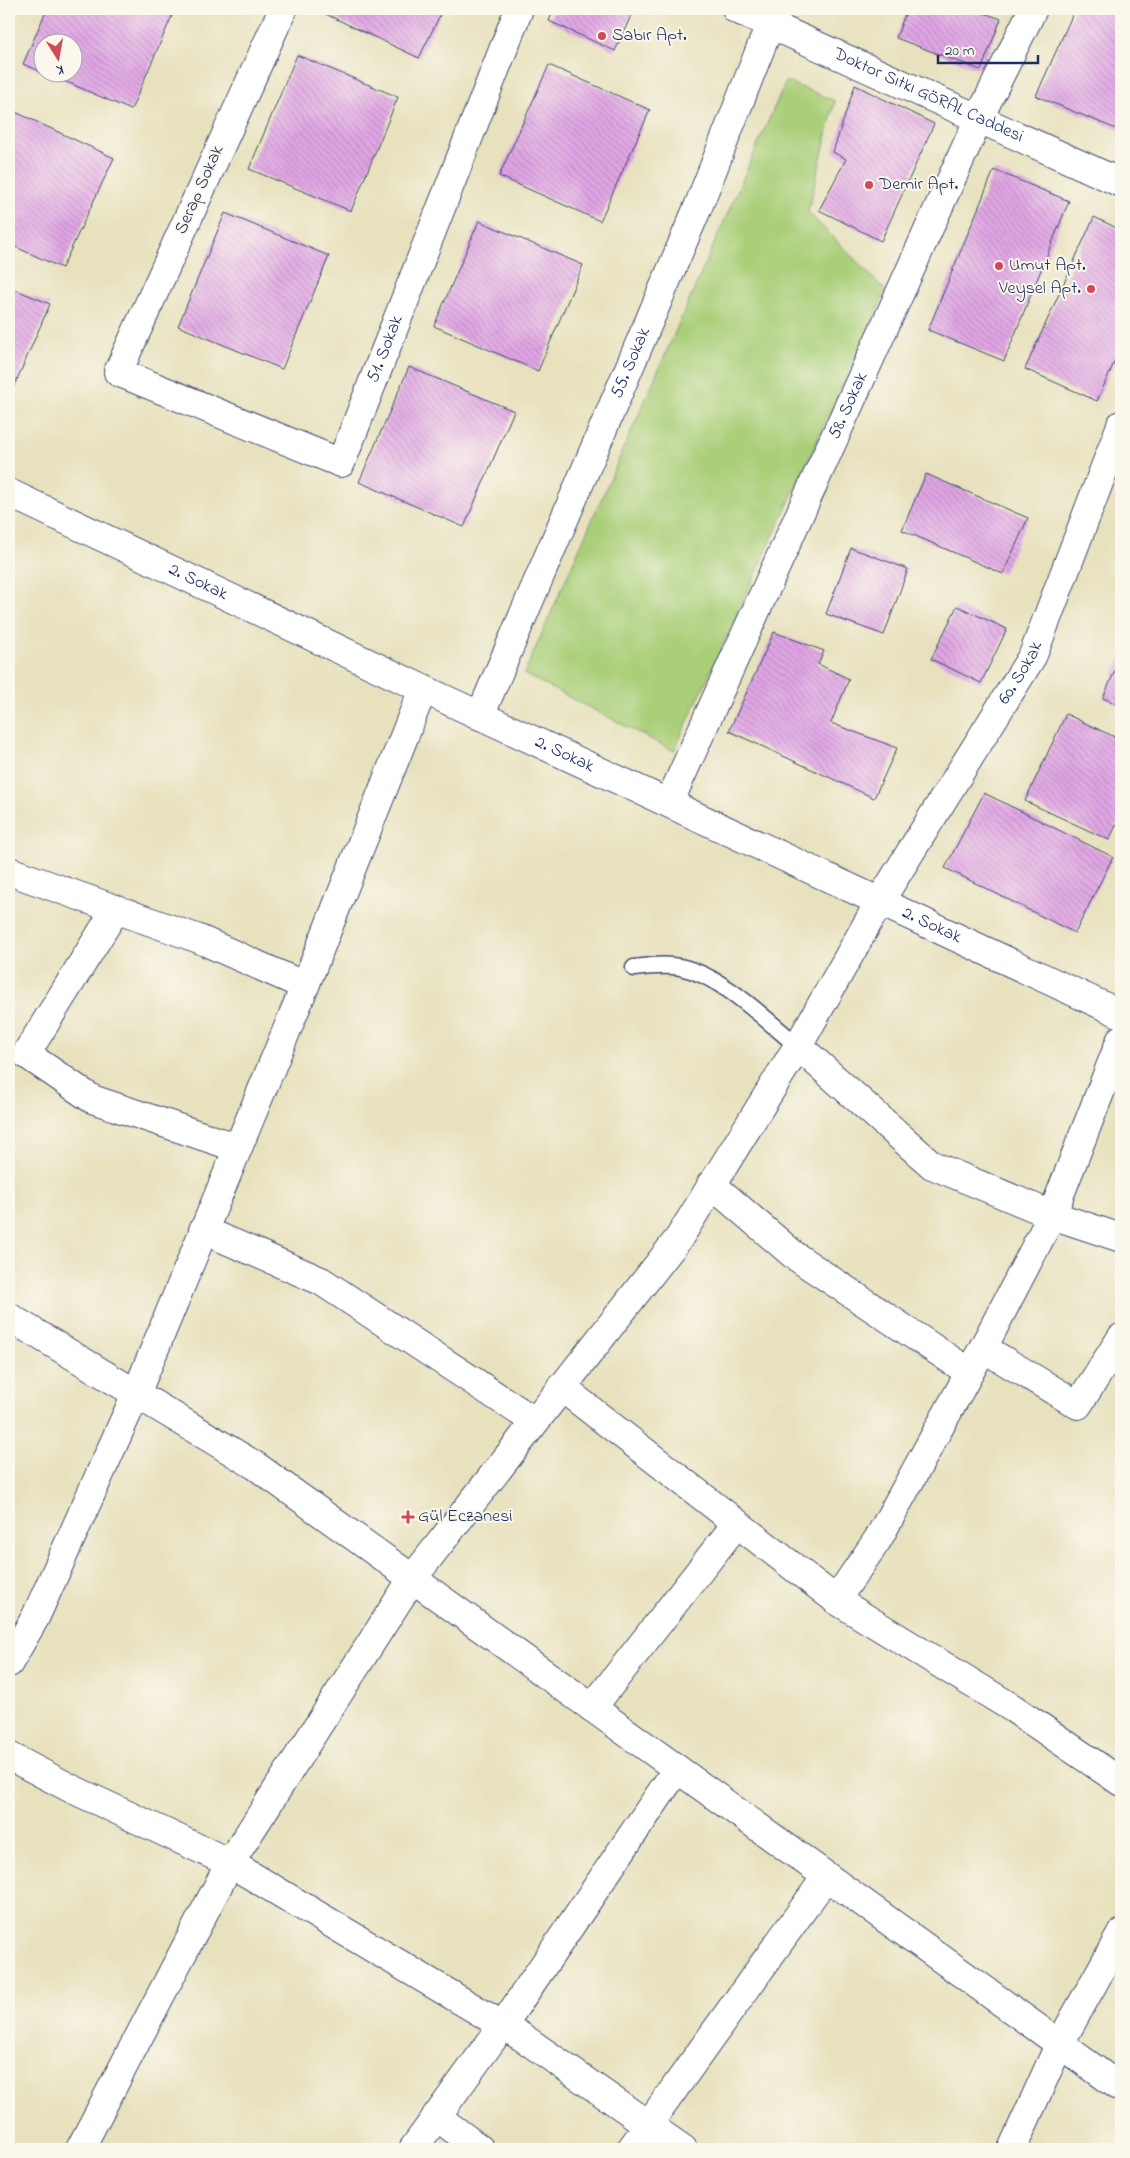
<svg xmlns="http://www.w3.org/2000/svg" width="1130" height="2158" viewBox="0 0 1130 2158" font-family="'Indie Flower',sans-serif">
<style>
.grass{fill:#aacf79;stroke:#627f6c}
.building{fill:url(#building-back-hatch)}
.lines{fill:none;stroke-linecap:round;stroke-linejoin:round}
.service-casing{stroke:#3a4a6c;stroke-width:19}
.minor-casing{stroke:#3a4a6c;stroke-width:30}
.tertiary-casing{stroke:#3a4a6c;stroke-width:30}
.service{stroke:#fff;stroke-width:16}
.minor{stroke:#fff;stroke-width:28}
.tertiary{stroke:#fff;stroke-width:28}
.poi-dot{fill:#d1495b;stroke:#fbf7ec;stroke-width:2}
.labels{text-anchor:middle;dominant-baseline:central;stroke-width:4;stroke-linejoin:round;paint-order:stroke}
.poi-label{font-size:18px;fill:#1b2f5e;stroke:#fbf7ec;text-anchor:start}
.street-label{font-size:18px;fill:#1b2f5e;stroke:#fbf7ec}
</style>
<defs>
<pattern id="building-back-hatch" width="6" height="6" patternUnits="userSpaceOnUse" patternTransform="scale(1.25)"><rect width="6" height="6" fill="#e1a6e5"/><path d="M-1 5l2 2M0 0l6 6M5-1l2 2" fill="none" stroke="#b688bd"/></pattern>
</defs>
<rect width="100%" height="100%" fill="#fbf7ec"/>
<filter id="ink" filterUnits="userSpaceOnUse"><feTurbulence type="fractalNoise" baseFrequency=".02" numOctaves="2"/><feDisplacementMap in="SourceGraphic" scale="10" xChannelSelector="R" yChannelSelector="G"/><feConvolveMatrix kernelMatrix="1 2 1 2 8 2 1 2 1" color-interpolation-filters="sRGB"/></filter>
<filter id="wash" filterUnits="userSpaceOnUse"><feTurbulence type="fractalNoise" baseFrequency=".0096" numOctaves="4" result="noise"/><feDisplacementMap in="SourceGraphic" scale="20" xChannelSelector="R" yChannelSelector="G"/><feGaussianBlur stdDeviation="1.12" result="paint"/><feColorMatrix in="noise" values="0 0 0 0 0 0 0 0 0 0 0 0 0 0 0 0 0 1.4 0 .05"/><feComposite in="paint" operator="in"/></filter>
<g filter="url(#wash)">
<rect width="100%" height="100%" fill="#e7e1bd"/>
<path class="grass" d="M786,81L835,101L808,212L886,291L674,751L524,674Z"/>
<g id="blocks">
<path class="building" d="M47,9H175L131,110L44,72H72V42H42V72L23,64Z
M315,9H443L419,58Z
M554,9H634L615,51L549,21Z
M907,9H973L1001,19L981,70L896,38Z
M1075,9H1121V131L1036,96Z
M297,55L398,97L351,211L249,169Z
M549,65L650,110L600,221L499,176Z
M855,85L934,124L881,241L819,210L846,159L833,152Z
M9,109L114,158L62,268L9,244Z
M994,170L1069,201L1004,361L928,330Z
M225,213L329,256L282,369L178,326Z
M1094,217L1121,230V347L1097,401L1025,369Z
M479,221L583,265L538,371L434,326Z
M9,287L50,304L9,398Z
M409,367L514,411L464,527L359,482Z
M926,474L1028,518L1003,574L902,530Z
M851,548L908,569L884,635L826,614Z
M957,606L1007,629L981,683L931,659Z
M774,632L824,651L818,664L849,679L831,723L897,748L874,798L729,731Z
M1121,657V706L1103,698Z
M1066,714L1121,740V815L1109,840L1025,801Z
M984,793L1113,857L1075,933L945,868Z"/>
</g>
</g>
<g filter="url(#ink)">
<use href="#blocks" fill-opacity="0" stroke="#3a4a6c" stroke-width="1"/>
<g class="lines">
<defs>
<path id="service" d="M634,968C649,966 665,964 680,967C723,976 764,1019 798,1046"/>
<g id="minor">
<path id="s1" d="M283,9L118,372L341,463L519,9"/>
<path id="s2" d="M480,716L698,207L776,9"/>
<path id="s3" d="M669,803L979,118L1033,9"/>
<path d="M9,871L199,939L305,986"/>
<path d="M116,909L26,1054L92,1099L238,1148"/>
<path d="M798,1046L932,1165L1052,1215L1121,1238"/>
<path d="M711,1184L795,1256L969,1372"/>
<path d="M203,1230L321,1281L534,1421"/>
<path d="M9,1317L256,1466L1121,2088"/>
<path d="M983,1348L1078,1405L1121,1338"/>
<path d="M561,1387L836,1600L1014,1709L1121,1782"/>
<path d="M836,1600L878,1539L983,1348L1052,1215L1121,1039"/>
<path d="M9,1663L35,1618L136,1394L305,986L423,689"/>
<path d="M592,1708L737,1523"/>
<path d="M9,1756L70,1788L230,1863L522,2037L683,2149"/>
<path d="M436,2116L480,2149"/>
<path id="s4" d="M80,2149L230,1863L412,1579L679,1238L798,1046L880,901L1033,655L1121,425"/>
<path d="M413,2149L503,2025L677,1769"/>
<path d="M631,2149L826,1877"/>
<path d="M1012,2149L1059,2045L1121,1934"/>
</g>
<g id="tertiary">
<path id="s5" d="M736,9L1121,183"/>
<path id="s6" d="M9,493L423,689L1121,1014"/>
</g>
</defs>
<use href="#service" class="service-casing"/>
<use href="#minor" class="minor-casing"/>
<use href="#tertiary" class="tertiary-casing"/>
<use href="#service" class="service"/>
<use href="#minor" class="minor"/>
<use href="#tertiary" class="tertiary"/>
</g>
</g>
<g class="poi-dot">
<circle cx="602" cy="36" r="5"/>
<circle cx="869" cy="185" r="5"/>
<circle cx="999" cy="266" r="5"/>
<circle cx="1091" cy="289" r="5"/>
<path d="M405.5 1509.5h5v5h5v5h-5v5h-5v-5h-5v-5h5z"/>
</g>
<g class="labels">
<g class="poi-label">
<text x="612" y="36">Sabır Apt.</text>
<text x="879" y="185">Demir Apt.</text>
<text x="1009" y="266">Umut Apt.</text>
<text x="1081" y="289" text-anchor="end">Veysel Apt.</text>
<text x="418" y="1517">Gül Eczanesi</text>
</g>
<g class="street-label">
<text stroke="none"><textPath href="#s5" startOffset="211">Doktor Sıtkı GÖRAL Caddesi</textPath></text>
<text transform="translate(200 190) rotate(-66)">Serap Sokak</text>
<text stroke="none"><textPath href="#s1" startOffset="762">51. Sokak</textPath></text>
<text stroke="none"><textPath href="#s2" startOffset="384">55. Sokak</textPath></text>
<text stroke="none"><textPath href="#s3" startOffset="436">58. Sokak</textPath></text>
<text stroke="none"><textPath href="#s6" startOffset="209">2. Sokak</textPath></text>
<text stroke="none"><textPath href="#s4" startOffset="1754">60. Sokak</textPath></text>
<text stroke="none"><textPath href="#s6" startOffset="614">2. Sokak</textPath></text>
<text stroke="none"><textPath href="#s6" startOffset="1019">2. Sokak</textPath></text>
</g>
</g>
<rect width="1130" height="2158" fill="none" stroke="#fbf7ec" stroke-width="30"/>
<g transform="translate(58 58) rotate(169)"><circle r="24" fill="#fbf7ec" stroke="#a1a7b3"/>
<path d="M0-4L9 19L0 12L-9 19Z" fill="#d1495b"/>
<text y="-8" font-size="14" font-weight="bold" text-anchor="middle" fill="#1b2f5e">K</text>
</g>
<path d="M938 55v8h100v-8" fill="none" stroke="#1b2f5e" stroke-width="2.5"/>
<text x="945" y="55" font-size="15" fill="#1b2f5e" stroke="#fbf7ec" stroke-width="4" paint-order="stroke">20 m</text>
</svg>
